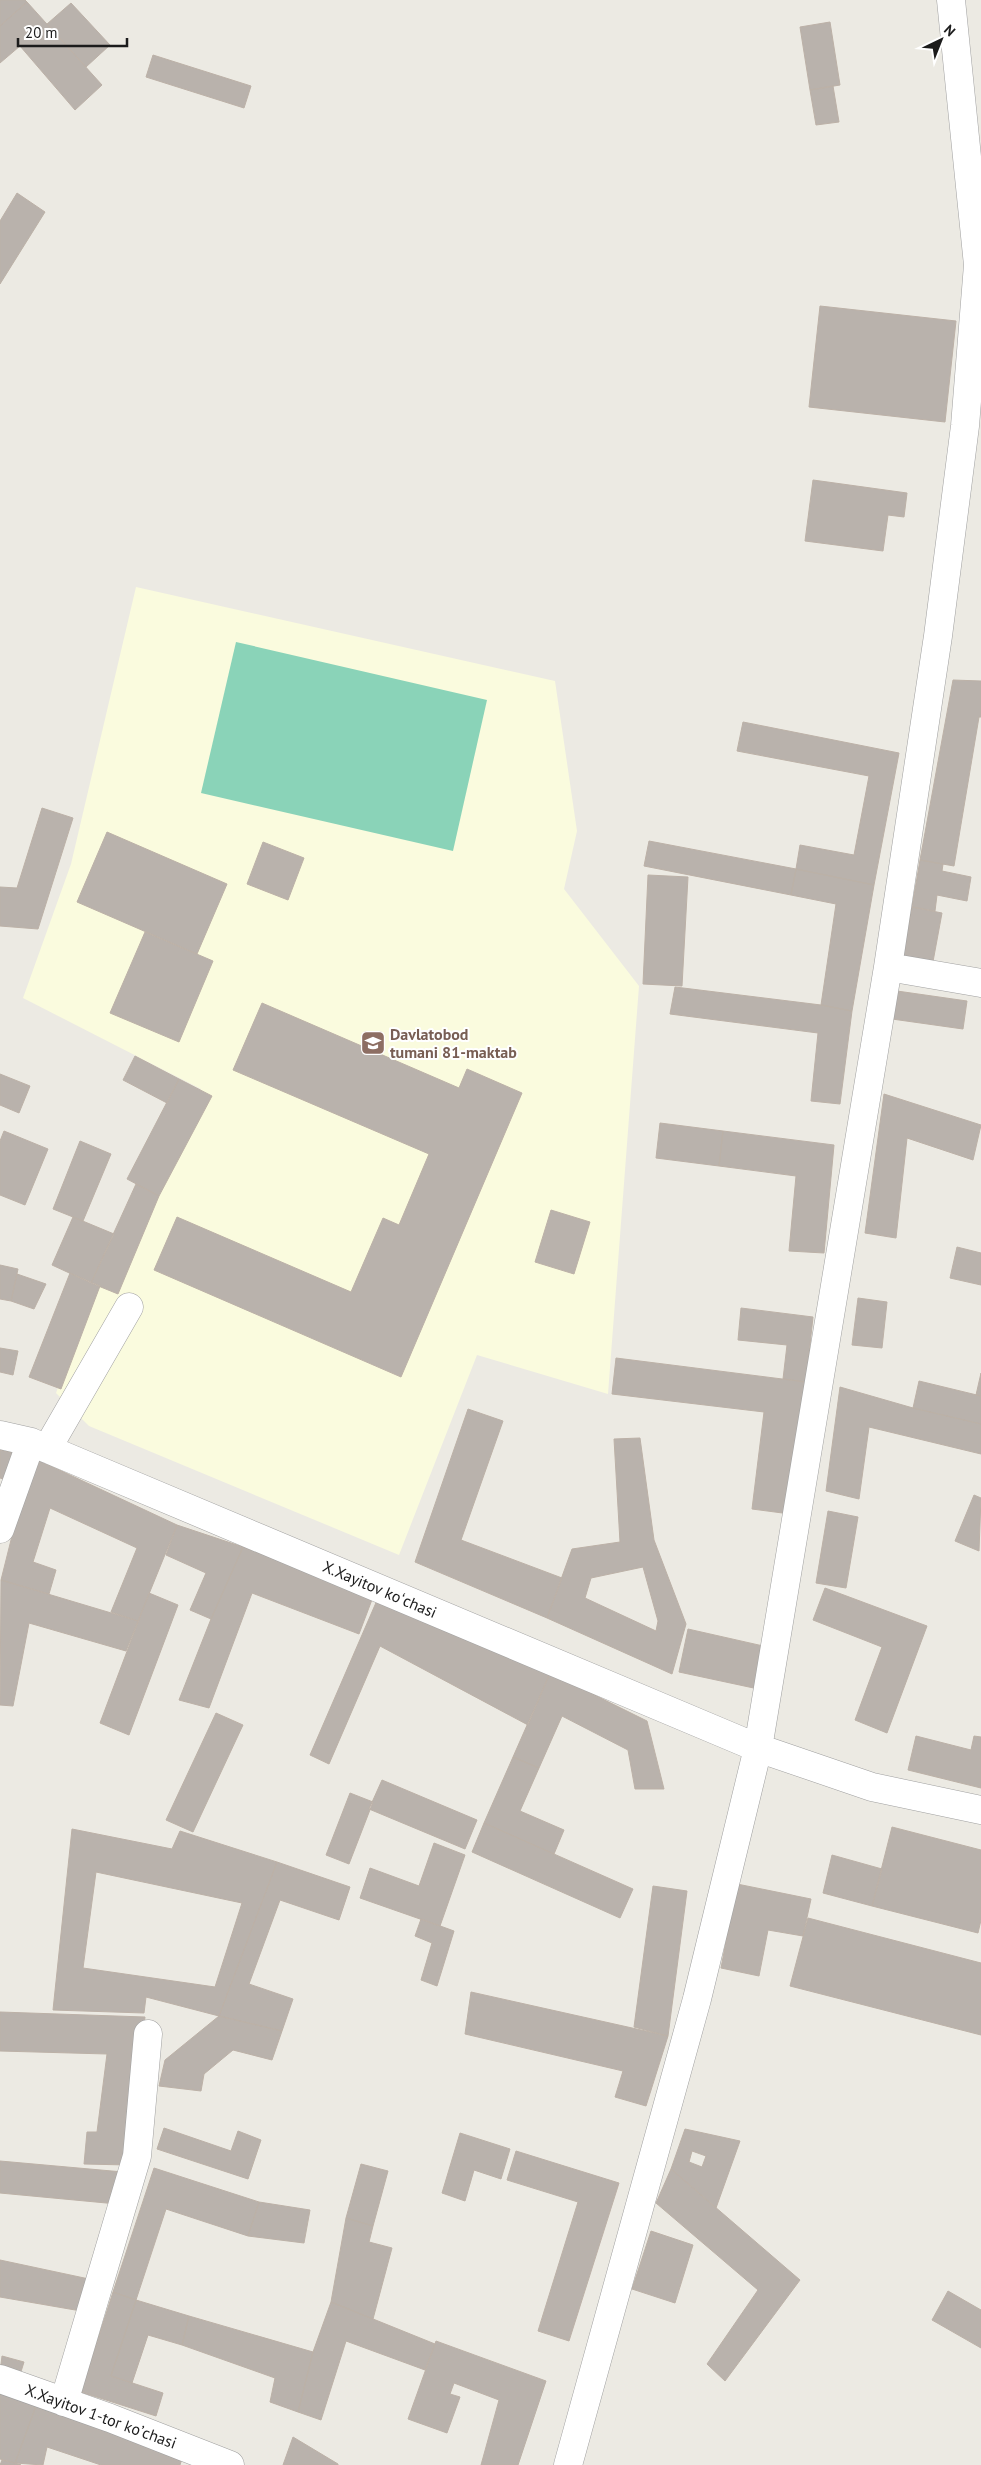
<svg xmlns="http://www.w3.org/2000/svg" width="981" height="2465" viewBox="0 0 981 2465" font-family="'PT Sans',sans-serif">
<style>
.education{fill:#fafbde}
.pitch{fill:#8ad3b8}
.building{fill:#b9b2ac;stroke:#bcb1a7;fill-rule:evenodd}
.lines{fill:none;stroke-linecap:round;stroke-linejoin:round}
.minor-casing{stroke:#a0a0a0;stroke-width:29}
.minor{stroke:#fff;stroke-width:28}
.labels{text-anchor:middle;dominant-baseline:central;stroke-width:4;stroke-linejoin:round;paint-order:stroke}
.education-label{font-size:16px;font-weight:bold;fill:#785e54;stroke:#fff;text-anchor:start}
.street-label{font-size:16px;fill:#1c1c1c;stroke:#fff}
</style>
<rect width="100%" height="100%" fill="#eceae3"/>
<path class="education" d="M136,587L555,681L577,831L564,889L639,986L608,1394L477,1355L399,1555L89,1426L56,1393L96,1283L115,1291L201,1089L23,998L71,864Z"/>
<path class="pitch" d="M236,642L487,700L453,851L201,793Z"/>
<path class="building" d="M0,0H25L27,2L0,26Z
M27,2L102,85L75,110L20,46L0,63V26Z
M71,3L110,45L86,67L47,24Z
M830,22L840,85L810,90L800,27Z
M153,55L251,86L244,108L146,77Z
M833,86L839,122L816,125L810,90Z
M17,193L45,212L0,284V221Z
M820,306L956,321L945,422L809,407Z
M813,480L907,493L904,517L888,515L883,551L805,541Z
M953,680L981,681V717H979L954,866L920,860Z
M743,722L899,753L874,885L796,869L800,845L854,855L869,776L737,751Z
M42,808L73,818L38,929L0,926V887L17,888Z
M107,832L227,884L197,954L77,902Z
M649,841L796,869L791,895L644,866Z
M263,842L304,858L288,900L247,884Z
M920,860L943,864L942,871L971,877L967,901L937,895L935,911L912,907Z
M796,869L874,885L852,1011L821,1005L836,904L791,895Z
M648,875L688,877L682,986L643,984Z
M912,907L942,913L932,967L902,962Z
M145,932L213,961L179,1042L110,1013Z
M675,987L821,1005L852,1011L840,1104L811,1101L818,1033L670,1014Z
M897,991L967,1001L963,1029L892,1019Z
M262,1003L459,1088L467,1069L522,1093L401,1377L154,1270L177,1217L351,1292L383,1218L399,1225L429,1154L233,1070Z
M135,1056L179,1079L167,1103L123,1080Z
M0,1074L30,1086L19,1113L0,1105Z
M179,1079L212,1096L159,1196L127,1179Z
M884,1094L981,1125L973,1160L907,1138L896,1238L865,1233Z
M660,1123L723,1131L719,1166L656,1158Z
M4,1131L48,1149L25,1205L0,1195V1141Z
M723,1131L834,1145L824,1253L789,1251L796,1176L719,1166Z
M80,1141L111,1154L83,1221L53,1209Z
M136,1184L159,1196L118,1294L91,1283Z
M551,1210L590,1222L574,1274L535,1262Z
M73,1217L114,1234L91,1283L52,1265Z
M957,1247L981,1253V1285L950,1278Z
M0,1265L18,1269L11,1301L0,1299Z
M70,1273L100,1286L61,1389L29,1377Z
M17,1274L46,1284L34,1309L11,1301Z
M858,1298L887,1302L882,1348L852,1345Z
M741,1308L813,1317L806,1382L783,1379L787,1345L738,1340Z
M0,1348L18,1351L13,1375L0,1372Z
M616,1358L806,1382L790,1514L752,1509L764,1412L612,1394Z
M981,1373V1396L976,1395Z
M919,1381L981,1396V1424L913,1408Z
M840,1387L913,1408L981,1424V1454L869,1427L859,1499L826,1491Z
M468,1409L503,1421L461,1540L562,1578L547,1618L415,1562Z
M640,1438L654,1540L686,1624L672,1674L547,1618L572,1549L620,1542L614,1439ZM643,1567L658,1621L656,1631L585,1598L591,1578Z
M0,1450L20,1454L13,1482L0,1478Z
M40,1461L177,1525L138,1621L111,1612L137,1548L50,1508L33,1562L56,1570L49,1594L1,1580L22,1496Z
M974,1495L981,1498L979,1551L955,1541Z
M828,1511L858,1517L846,1588L816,1583Z
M177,1525L243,1547L211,1619L190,1610L206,1573L166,1555Z
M243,1547L373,1597L359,1634L252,1593L209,1708L179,1700L211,1619Z
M1,1580L138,1621L126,1651L29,1623L13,1706L0,1705Z
M825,1588L927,1626L887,1733L855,1720L882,1647L813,1620Z
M149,1593L178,1605L129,1735L100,1723Z
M378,1598L550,1673L528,1725L380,1646L329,1764L310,1755Z
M688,1629L772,1648L763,1690L679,1672Z
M550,1673L647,1721L664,1789H635L628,1750L562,1716L539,1768L513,1757Z
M216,1713L243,1725L193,1832L166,1820Z
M916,1736L971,1750L974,1736L981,1737V1788L908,1770Z
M513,1757L539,1768L520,1811L564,1830L554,1854L484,1823Z
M382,1780L477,1820L465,1849L369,1809Z
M350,1793L373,1802L349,1864L326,1855Z
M484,1823L633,1889L620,1918L472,1852Z
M892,1827L981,1850V1920L978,1933L872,1906Z
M72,1829L172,1849L180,1831L277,1862L219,2016L146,1997L144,2013L53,2010ZM96,1872L242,1903L215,1987L83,1968Z
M434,1843L465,1855L440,1926L360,1898L370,1868L419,1886Z
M832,1855L882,1869L872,1906L823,1893Z
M277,1862L350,1887L339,1920L280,1900L249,1984L293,1999L282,2031L219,2016Z
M737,1884L811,1899L803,1936L768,1930L759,1976L721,1968Z
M653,1886L687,1891L668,2036L634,2027Z
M808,1918L981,1963V2035L790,1986Z
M421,1919L454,1931L437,1986L421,1980L432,1943L415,1936Z
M471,1992L668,2036L646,2106L615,2097L623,2071L465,2034Z
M0,2012L145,2017L128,2165L84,2164L87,2132H97L107,2054L0,2051Z
M219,2016L282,2031L272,2060L233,2050L204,2074L201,2091L159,2086L165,2060Z
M164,2128L231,2151L238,2131L261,2140L248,2179L157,2149Z
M685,2129L740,2141L716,2208L671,2169ZM692,2151L706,2156L702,2167L689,2162Z
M460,2133L510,2149L501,2179L474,2170L465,2201L442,2193Z
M516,2151L619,2183L569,2341L538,2331L578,2202L507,2180Z
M0,2161L123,2172L117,2204L0,2193Z
M361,2164L388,2171L373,2226L346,2218Z
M154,2168L259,2202L248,2236L166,2209L136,2300L113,2292Z
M671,2169L800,2280L725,2381L707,2364L758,2290L656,2203Z
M259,2202L310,2210L304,2243L248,2236Z
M346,2218L373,2226L369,2242L392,2248L373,2319L331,2302Z
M651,2231L693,2245L675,2303L632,2289Z
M0,2260L89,2279L81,2311L0,2297Z
M948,2291L981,2310V2348L932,2320Z
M113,2292L136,2300L111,2376L163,2393L156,2416L81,2392Z
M136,2300L189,2316L182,2345L148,2335L132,2383L111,2376Z
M331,2302L435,2344L425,2370L346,2341L321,2420L298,2412L313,2352Z
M189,2316L313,2352L298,2412L270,2402L275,2378L182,2345Z
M436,2341L546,2381L518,2465H481L499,2400L454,2383L450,2394L460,2397L447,2433L408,2419Z
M2,2356L24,2362L19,2378L0,2372Z
M0,2392L36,2406L15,2463L0,2459Z
M36,2406L183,2455L180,2465H101L47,2447L43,2465L15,2463Z
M293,2437L338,2464V2465H283Z
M2,2460L15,2463L21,2465H0Z"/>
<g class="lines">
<defs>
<path id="minor" d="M888,967L981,983
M0,1435L31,1442L758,1748L872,1787L981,1810
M47,1449L129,1307
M0,1529L31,1442
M0,2379L110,2418L230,2465
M64,2402L137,2156L148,2034
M568,2465L697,1999L758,1748L888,967L938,636L965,426L978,265L951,0"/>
</defs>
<use href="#minor" class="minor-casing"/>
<use href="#minor" class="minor"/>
</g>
<defs>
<symbol id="school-square" viewBox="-11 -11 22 22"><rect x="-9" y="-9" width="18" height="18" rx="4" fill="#8d6e63" stroke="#fff"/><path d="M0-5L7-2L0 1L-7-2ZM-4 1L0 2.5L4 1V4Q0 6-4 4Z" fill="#fff"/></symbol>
</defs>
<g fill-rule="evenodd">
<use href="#school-square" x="359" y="1029" width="28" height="28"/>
</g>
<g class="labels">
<g class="education-label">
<text x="390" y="1034">Davlatobod<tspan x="390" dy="18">tumani 81-maktab</tspan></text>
</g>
<g class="street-label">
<text transform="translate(380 1589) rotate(23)">X.Xayitov koʻchasi</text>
<text transform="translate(101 2416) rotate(20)">X.Xayitov 1-tor koʼchasi</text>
</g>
</g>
<g transform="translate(941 40) rotate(43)" stroke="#ffffff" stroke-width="4" paint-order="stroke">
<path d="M0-4L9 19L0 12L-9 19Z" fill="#1c1c1c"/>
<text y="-8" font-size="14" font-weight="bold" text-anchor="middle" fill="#1c1c1c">N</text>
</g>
<path d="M18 38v8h109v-8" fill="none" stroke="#1c1c1c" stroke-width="2.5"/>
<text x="25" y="38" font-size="15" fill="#1c1c1c" stroke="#ffffff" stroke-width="4" paint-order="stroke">20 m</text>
</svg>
